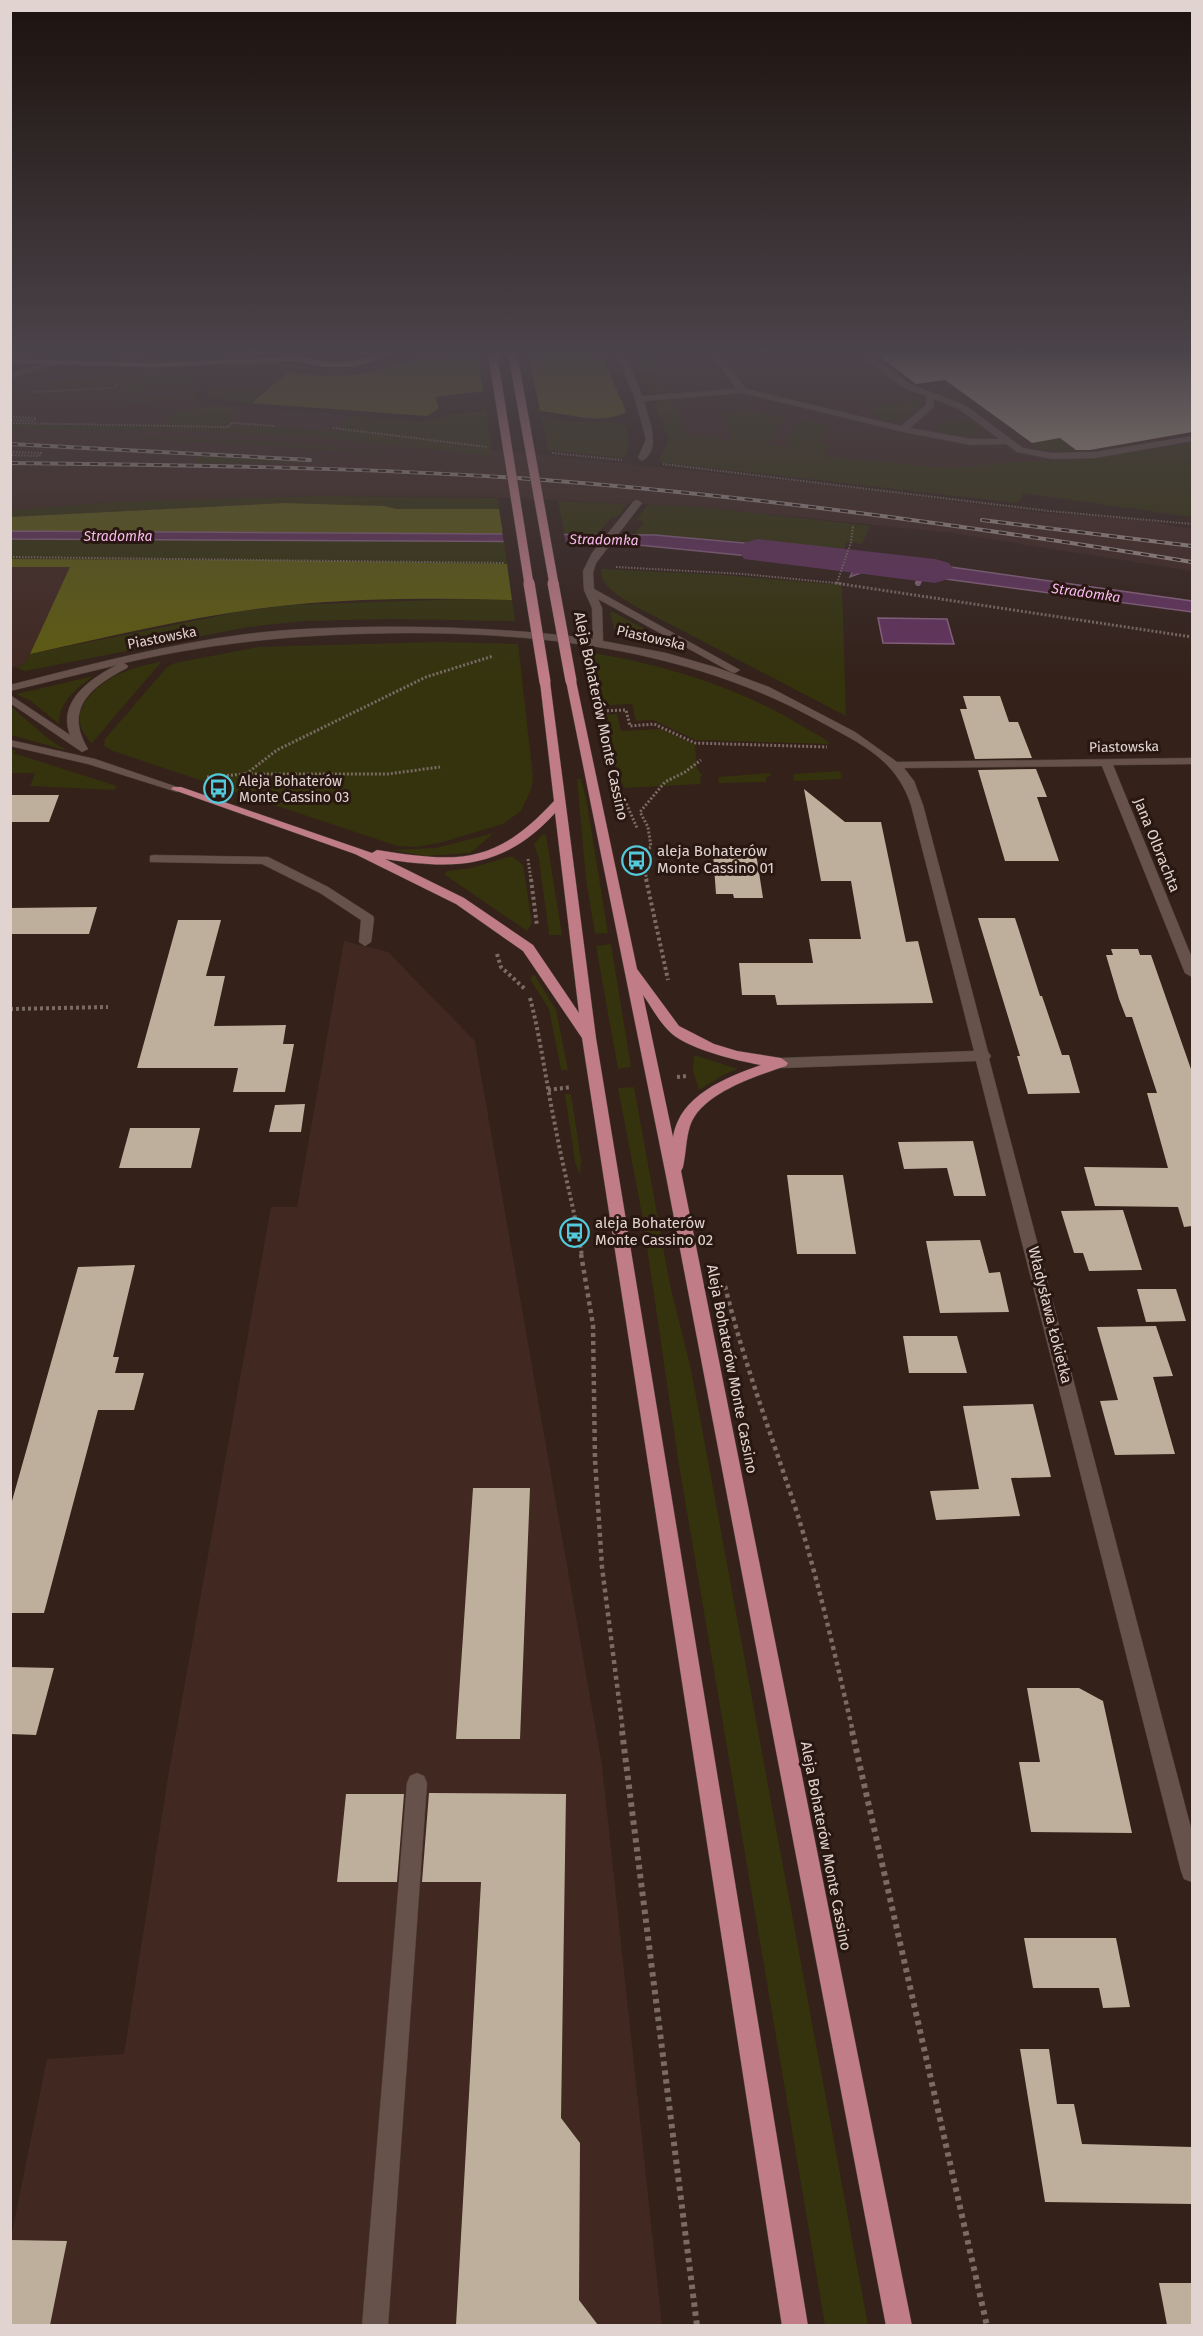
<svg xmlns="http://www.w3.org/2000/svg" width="1203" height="2336" viewBox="0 0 1203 2336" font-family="'Fira Sans',sans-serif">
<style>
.built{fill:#412821}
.green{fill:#34330d}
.forest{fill:#5f5c11}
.water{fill:#63335e;stroke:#896380;stroke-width:1.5}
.pier{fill:#33211a}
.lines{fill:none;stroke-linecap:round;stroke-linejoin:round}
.stream{stroke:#896380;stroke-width:6}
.river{fill:#63335e;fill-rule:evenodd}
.building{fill:#beaf9c}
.minor-casing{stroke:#4e3f3a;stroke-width:1}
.major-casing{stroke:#4e3f3a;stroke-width:1}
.path-far4{stroke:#7b6b65;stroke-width:2;stroke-dasharray:1.5 1.5;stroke-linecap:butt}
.path-far3{stroke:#7b6b65;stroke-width:3;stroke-dasharray:2 2;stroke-linecap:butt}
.path-far2{stroke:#7b6b65;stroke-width:4;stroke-dasharray:3 3;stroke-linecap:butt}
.path-far1{stroke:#7b6b65;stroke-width:4.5;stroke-dasharray:4 4;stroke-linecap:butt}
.path{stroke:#7b6b65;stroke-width:6;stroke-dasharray:4.5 4.5;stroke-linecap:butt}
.minor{fill:#67524b;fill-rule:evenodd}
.major{fill:#c07d87;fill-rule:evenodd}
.rail-casing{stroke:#a2938e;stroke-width:4}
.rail{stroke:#291711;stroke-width:2;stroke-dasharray:8;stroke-linecap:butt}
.major-bridge-far1-casing{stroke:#4e3f3a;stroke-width:10;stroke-linecap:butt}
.major-bridge-casing{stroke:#4e3f3a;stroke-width:12;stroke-linecap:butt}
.major-bridge-far1{stroke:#c07d87;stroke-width:9}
.major-bridge{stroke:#c07d87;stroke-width:11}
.labels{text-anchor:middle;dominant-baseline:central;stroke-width:6;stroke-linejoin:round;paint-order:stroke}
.far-water-label{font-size:14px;font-style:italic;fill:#f9bbef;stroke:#291711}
.far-street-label{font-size:14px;fill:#e1d4d0;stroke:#291711}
.far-poi-label{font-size:14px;fill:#e1d4d0;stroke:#291711;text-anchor:start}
.street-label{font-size:15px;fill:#e1d4d0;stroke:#291711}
.poi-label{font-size:15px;fill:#e1d4d0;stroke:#291711;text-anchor:start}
</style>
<rect width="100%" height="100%" fill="#33211a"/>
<path class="built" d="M636,350H1192V517L899,476L677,442Z
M189,373L198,399L206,403L418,422L491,450L831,485L1044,513L1142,520L1192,529V571L952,533L701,507L484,497L316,496L119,502L11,510V376L61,379Z
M11,567H71L25,664L11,668Z
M344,941L388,952L475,1041L602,1765L662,2325L11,2326V2237L47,2059L124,2054L169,1771L271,1207H297Z"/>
<path class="green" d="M279,350V354C190,364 100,362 10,357L11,352L142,356Z
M404,350H453L411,356L352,370L326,371L259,365L210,368C230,363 263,362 284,363C293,363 302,366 311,368C339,373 382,372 404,350Z
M634,350L639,356L649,355L647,350L653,352L675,350L651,354L668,392L651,393Z
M189,373L197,397L124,403L128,399L189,396L188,386C163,378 142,399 115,393L116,387L137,375Z
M131,375L111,387L55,390L48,381Z
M232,387L247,389L250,387L265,389L252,403L209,398L207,390Z
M918,399L919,406C896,425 890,428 866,408Z
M659,401H672L687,434L734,441L721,415L737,414L733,407L785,417L768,445L788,447L790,444L784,443L799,420L829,424L820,442L830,443L826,456L948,468L1014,462L1075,460L1192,443V517L1023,493L1018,503L660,462L659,459L669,440L654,405Z
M215,406L231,407L237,410V414L226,426L40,424H165L172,412Z
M486,411L492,456L311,437L218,432L10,429L11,424L229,428L233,424L337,432L347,419L354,416L418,422L454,414Z
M541,416L570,422H619L626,427L629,444L624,458L548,450Z
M961,421L977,425L980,429C969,439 950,436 938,429V425Z
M133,437L274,441L397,454L131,438Z
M1060,438L1078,452L1040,450L1031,443Z
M199,455L308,463H193Z
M316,496L498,498L499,509H397L384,506L285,503L11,517V510L119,502Z
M558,501L627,504L617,517H612L597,534L564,533Z
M648,505L701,507L870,526L862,544L847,542L843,551L724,540L633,535L644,522L636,520Z
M11,539L504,541L507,564L268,560L11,559Z
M601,569L724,575L842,585L846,716L635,606C622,598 600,587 601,569Z
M465,599L512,600L515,621L390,619L303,621L248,627L25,671L15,667L25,664L30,654L243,611L291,605Z
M610,612H613L674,645L618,634L614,630Z
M438,642L518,644L533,776L532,787L521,811L503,824L443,842L417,847L397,846L113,751L104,746L105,739L167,667L175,663L259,647Z
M587,652C662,664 739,687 804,727C812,732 824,737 830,744L695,740L653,720L636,721L632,704L598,706Z
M162,661L92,743C62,715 93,686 121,673C134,667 148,665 162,661Z
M94,676C77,688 59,701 59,724L31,701L16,694Z
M10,706L50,740L68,751L11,735Z
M617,714L621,731L661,729L695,745L697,769L703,776L700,777L701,784L624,788L615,767L600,715Z
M11,749L16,751L13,753L117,786L114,790L30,786L35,773H11Z
M840,771L842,779L794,781L793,774Z
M769,773L771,775L766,778V782L719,783L718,777Z
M577,779H581L586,798L608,933L595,934L586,879Z
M494,833L470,853L426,856L391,850L436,848Z
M543,834L546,835L562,935H549L539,859L534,844Z
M508,857H513L523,865L532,923L527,931L445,875L447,871L471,868Z
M611,944L631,1067L618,1069L596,946Z
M534,974L556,1010L568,1070H561L549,1009L530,979Z
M694,1055L738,1069L723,1075L699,1090L693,1071Z
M634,1087L670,1285L691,1369L868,2325H825L678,1459L643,1220L618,1088Z
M565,1094H571L581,1160L580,1176L575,1162Z"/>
<path class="forest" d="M528,350H600L626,412C599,426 569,413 540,411Z
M477,352L483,391L435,397L439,408L427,416L252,403L288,372L322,376L354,375L418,360Z
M285,503L384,506L397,509H499L503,534L11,531L10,517Z
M11,559L268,560L507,564L512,600C439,598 363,598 290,605C202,614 116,635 30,654L70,567H11Z"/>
<path class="water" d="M11,531L655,535L844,552L840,565L608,542L11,539Z
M852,553L1192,601V612L871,569L850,577L854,568L848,567Z
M878,618L947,619L954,644L883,643Z"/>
<path class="pier" d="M563,530L566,543L504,544L502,531Z
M599,531L635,532L623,546L588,544Z"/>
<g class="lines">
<path class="stream" d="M918,583L924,569"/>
<path class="river" d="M758,539L935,559L949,563L955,571L949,579L935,583L744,559L739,551L744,543Z"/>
</g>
<path class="building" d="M871,350H1192V432L1090,450H1076L1060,438L1032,443L945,380L916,384Z
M963,696H1000L1009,722H1018L1032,758L975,759L960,709H967Z
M1036,769L1047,797H1037L1059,861H1005L978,770Z
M804,789L845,822H881L906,942L918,941L933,1003L777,1005L775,995H742L739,963H813L809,939H861L851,881H821Z
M10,795H59L49,822H10Z
M713,853H756L763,898H734L733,894H716Z
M97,907L89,934H10V908Z
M978,918H1015L1040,996H1042L1062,1055H1069L1080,1093L1028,1094L1017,1056H1020Z
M178,920H221L206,976H225L214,1026L286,1025L283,1044H294L285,1092H233L238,1068H137Z
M1111,949H1138L1140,955H1151L1192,1072V1226L1184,1227L1178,1207L1095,1206L1084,1167L1168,1168L1147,1093H1157L1132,1017H1126L1119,999L1106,955H1113Z
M305,1104L301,1132H269L275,1105Z
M130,1128H200L191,1168H119Z
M973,1141L986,1196H954L947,1168L904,1169L898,1142Z
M787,1175H843L856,1254H797Z
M1123,1210L1142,1270L1089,1271L1083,1253H1074L1061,1211Z
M980,1240L989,1273L1000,1272L1009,1312L940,1313L926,1241Z
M135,1265L113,1357H119L115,1373H144L134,1410H98L44,1613H10V1508L78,1267Z
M1137,1289H1176L1186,1321L1146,1322Z
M1156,1326L1173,1376L1153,1377L1175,1454L1115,1455L1100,1401L1118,1400L1097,1327Z
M903,1336H957L967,1373H909Z
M1033,1404L1051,1477L1011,1478L1020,1516L936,1520L930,1491L979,1489L963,1406Z
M473,1488H530L520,1739H456Z
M10,1667L54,1668L36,1735L10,1734Z
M1027,1688H1079L1103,1701L1132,1833L1031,1832L1019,1762H1040Z
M429,1793L566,1794L561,2118L580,2143L579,2300L598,2325H456L481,1882H422Z
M346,1794H404L397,1882H337Z
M1024,1938H1116L1130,2007L1103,2008L1099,1988H1033Z
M1020,2049H1049L1057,2104H1074L1082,2144L1192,2147V2204L1045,2202Z
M10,2240L67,2241L50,2325H10Z
M1159,2283H1192V2325H1167Z"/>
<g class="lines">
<defs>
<path id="minor" d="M615,350H623L642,396L737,389L708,351L719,350L717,352L746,389L901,426L926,405V396L904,388L854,350H864L910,384L965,405L1023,448L1052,453L1095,452L1192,436V441L1095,458L1052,459L1017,452L1006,444L971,445L903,432L743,393L644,401C648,418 663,449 642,461L638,458L646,439L635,399ZM934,399L959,409L999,439H971L910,428L933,408Z
M50,362H53V366L10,378V373Z
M637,500L642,503L636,511L596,563L593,573L594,589L740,670L735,673L731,672L598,599L602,608L603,641L666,653L718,668L769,687L855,732L897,762L1192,758V764L1113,765L1192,958V977L1185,973L1102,766L904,768L914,781L923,805L988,1052L991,1056L989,1059L1192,1832V1882L1184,1879L1181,1871L976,1061L781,1068L774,1063L781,1058L974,1051L911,805C896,759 861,744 821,722C697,653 558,634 417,633C315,633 224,640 124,663L128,666L127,668C92,686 63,708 88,749L82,752L10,703V695L70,735C57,701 91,678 117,665L10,691V685C88,665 167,644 247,634C286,629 326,628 365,627C441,626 517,629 593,639L592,608L584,590L583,571L592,553L634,501Z
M10,740L95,759L183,789L177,792L88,764L10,746Z
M154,855L268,857L328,887L373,916L374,919L371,942L365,946L359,942L361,920L320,893L262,864L150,862V856Z
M417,1773L424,1776L427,1783L388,2326H362L407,1783L410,1776Z"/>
<path id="major" d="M41,350H222L134,355Z
M383,350H393C367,371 328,370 298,361L155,367L10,363V359L155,363L289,357L287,355L291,353C321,363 354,368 383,350Z
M571,678L576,681L637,969L679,1026L714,1044L737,1051L781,1058L788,1063L786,1066C757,1076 701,1093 690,1126C686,1138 686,1154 683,1167L681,1171L912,2326H886L666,1176L566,681ZM643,995C651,1006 658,1020 668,1030C683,1048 738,1061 761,1065C725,1078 680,1095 673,1137Z
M545,679L550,682L596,1038L808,2326H782L582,1038L523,951L456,904L355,854L171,789L173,787H181L372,853L377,850C459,863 495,865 554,801L540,682ZM555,813L579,1013L533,945L464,898L385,859C455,870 504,869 555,813Z"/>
</defs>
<use href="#minor" class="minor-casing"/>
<use href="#major" class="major-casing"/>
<path class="path-far4" d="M406,360L470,351
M33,392L112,388L118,384
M10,417L36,418L34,421L10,420
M10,423L228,427L232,423L274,426
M333,428L487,447
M10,452L41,453L39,456L10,455
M552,453L622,460
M663,464L1049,511L1192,524
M10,557L504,563
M616,567L743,574L846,584
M837,583L851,542L853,525"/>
<path class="path-far3" d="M835,583L1192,637
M599,711L626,710L630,726L654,724L695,743L827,747
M246,774L277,750L426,677L493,656
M207,777L246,774H388L440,767
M620,789L637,828
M642,852L651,847L648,827L640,812L665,782L685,772L701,760
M528,859L531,880
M644,867L647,880"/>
<path class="path-far2" d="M531,879L537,926
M646,879L668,980
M497,954L501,967L525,989
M530,998C541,1040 546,1082 555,1125C563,1169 575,1211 582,1256
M10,1009L108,1007
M677,1077L687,1076
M548,1090L571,1087"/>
<path class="path-far1" d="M581,1254L593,1325L595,1460L602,1567L623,1732
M725,1286C744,1364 773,1439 798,1516C820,1587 836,1660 853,1732"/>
<path class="path" d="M622,1731L697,2326
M852,1731L987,2326"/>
<use href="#minor" class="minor"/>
<use href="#major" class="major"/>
<defs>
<path id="rail" d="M10,444L310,460
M10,463C179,465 348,467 517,478C743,494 968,526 1192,562
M982,520L1192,546"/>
</defs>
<use href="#rail" class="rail-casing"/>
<use href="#rail" class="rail"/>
<defs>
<path id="major-bridge-far1" d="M492,350L529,584
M512,350L554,584"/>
<path id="major-bridge" d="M529,583L545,682
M553,583L571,681"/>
</defs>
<use href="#major-bridge-far1" class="major-bridge-far1-casing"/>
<use href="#major-bridge" class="major-bridge-casing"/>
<use href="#major-bridge-far1" class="major-bridge-far1"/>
<use href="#major-bridge" class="major-bridge"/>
</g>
<linearGradient id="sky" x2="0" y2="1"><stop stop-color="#1c120e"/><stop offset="0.52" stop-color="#4a4349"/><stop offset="1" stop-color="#4a4349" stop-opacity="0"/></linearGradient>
<rect width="1203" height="677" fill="url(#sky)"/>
<defs>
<symbol id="bus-ring" viewBox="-11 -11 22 22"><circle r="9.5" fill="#291711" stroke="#53cadc" stroke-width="1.5"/><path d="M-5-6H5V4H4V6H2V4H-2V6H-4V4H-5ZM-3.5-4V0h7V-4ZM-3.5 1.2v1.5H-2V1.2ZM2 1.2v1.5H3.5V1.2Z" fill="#53cadc"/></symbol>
</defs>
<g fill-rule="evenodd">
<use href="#bus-ring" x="202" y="772" width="33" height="33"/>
<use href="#bus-ring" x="620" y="844" width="33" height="33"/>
<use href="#bus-ring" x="558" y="1216" width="33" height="33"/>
</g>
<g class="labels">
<g class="far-water-label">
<text x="118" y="536">Stradomka</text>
<text transform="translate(604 540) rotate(1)">Stradomka</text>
<text transform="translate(1086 593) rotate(8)">Stradomka</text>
</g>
<g class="far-street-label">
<text transform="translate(162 638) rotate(-11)">Piastowska</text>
<text transform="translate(651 638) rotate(13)">Piastowska</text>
<text transform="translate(1124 747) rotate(-1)">Piastowska</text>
</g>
<g class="far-poi-label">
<text x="239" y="781">Aleja Bohaterów<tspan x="239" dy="16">Monte Cassino 03</tspan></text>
</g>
<g class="street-label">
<text transform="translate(601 716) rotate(78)">Aleja Bohaterów Monte Cassino</text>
<text transform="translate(1157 845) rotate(68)">Jana Olbrachta</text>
<text transform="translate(1050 1315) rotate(76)">Władysława Łokietka</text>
<text transform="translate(732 1369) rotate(79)">Aleja Bohaterów Monte Cassino</text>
<text transform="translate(826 1846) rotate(79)">Aleja Bohaterów Monte Cassino</text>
</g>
<g class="poi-label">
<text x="657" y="851">aleja Bohaterów<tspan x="657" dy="17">Monte Cassino 01</tspan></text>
<text x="595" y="1223">aleja Bohaterów<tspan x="595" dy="17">Monte Cassino 02</tspan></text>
</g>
</g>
<rect width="1203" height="2336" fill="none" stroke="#e1d4d0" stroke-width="24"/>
</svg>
